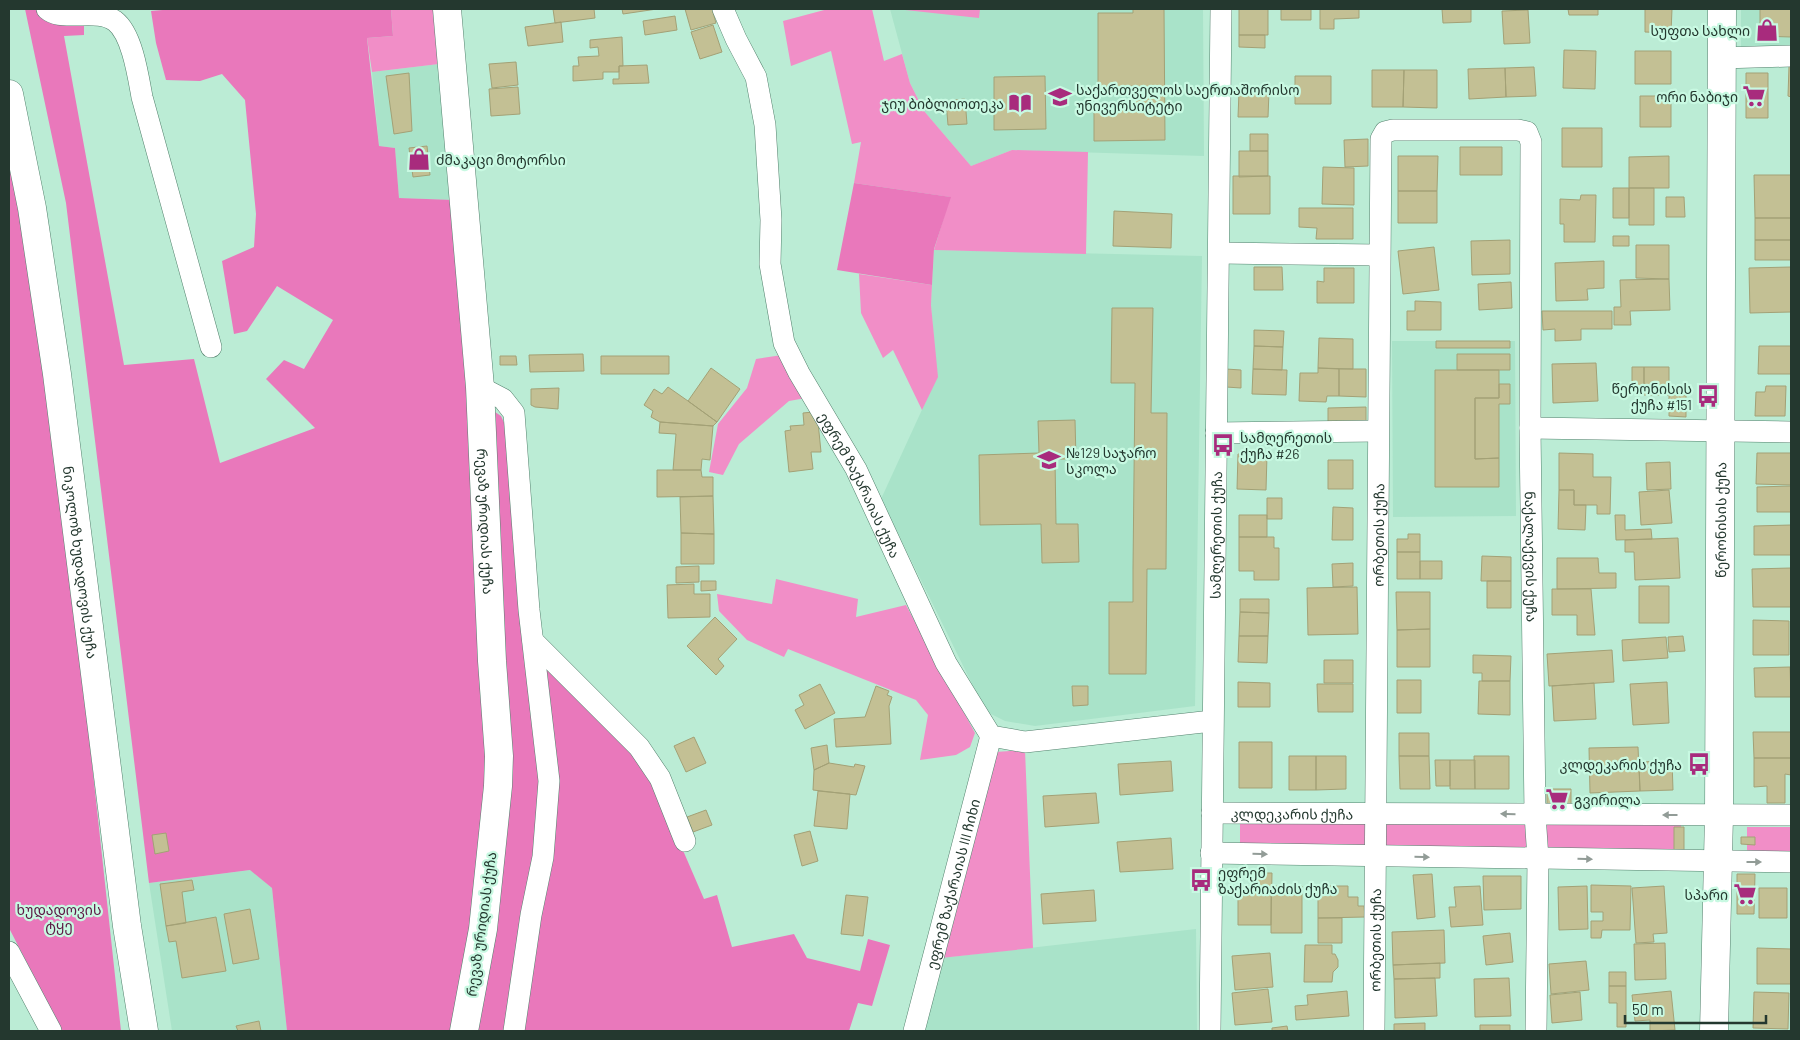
<svg xmlns="http://www.w3.org/2000/svg" width="1800" height="1040" viewBox="0 0 1800 1040" font-family="Barlow,'Noto Sans Georgian',sans-serif">
<style>
.built{fill:#a9e3c9}
.green{fill:#f18ec7}
.forest{fill:#e978bb}
.building{fill:#c3c094;stroke:#a3a176}
.lines{fill:none;stroke-linecap:round;stroke-linejoin:round}
.street-casing{stroke:#53816d;stroke-width:22}
.secondary-casing{stroke:#53816d;stroke-width:29}
.street{stroke:#fff;stroke-width:21}
.secondary{stroke:#fff;stroke-width:28}
.oneway{fill:#929c97}
.labels{text-anchor:middle;dominant-baseline:central;stroke-width:4.5;stroke-linejoin:round;paint-order:stroke}
.poi-label{font-size:14px;fill:#24382f;stroke:#c8f9e2;text-anchor:end}
.street-label{font-size:14px;fill:#24382f;stroke:#c8f9e2}
.park-label{font-size:14px;fill:#5d1744;stroke:#c8f9e2}
</style>
<rect width="100%" height="100%" fill="#bbecd5"/>
<path class="built" d="M890,9H1203L1204,156L1012,150L971,166L924,111L910,83Z
M1741,9H1791V47H1741Z
M439,64L454,200L399,198L395,148L379,146L372,72Z
M934,250L1202,256L1195,706L1035,726L1005,721L989,713L977,694L881,499L937,377L931,305Z
M1392,341H1515L1516,516L1393,517Z
M251,870L272,888L287,1031H172L149,883Z
M1196,929L1197,1031H924L941,958Z"/>
<path class="green" d="M391,9H435L439,64L372,72L367,38L393,36Z
M828,9H872L884,61L902,54L910,83L924,111L971,166L1012,150L1088,152L1086,254L934,250L950,197L854,183L861,142L852,144L831,51L791,66L783,21Z
M896,9H980L979,18Z
M859,274L932,285L931,305L938,377L922,410L893,350L883,358L861,313Z
M782,355L806,398L789,401L739,444L723,475L709,472L718,424L747,388L756,359Z
M776,579L858,599L856,617L906,605L975,733L970,747L956,755L920,760L928,715L916,700L788,649L784,657L747,640L719,611L717,594L772,604Z
M1025,750L1033,948L941,958L995,752Z
M1240,820L1681,821V851H1240Z
M1747,827H1791V852H1747Z"/>
<path class="forest" d="M25,9H84V35L64,36L124,365L194,359L220,463L315,428L266,379L284,360L304,369L333,320L277,286L247,331L234,334L222,261L254,247L256,214L245,100L222,74L200,81L166,80L156,43L151,11L174,9H391L393,36L367,38L379,146L395,148L399,198L454,200L491,771L456,1031H287L272,888L250,870L149,883L66,203Z
M9,107L28,173L121,1031H62L9,928Z
M854,183L951,197L934,249L932,285L837,270Z
M492,410L501,416L506,427L543,795L508,1031H472L506,785Z
M546,660L628,743L653,781L704,899L717,895L732,947L794,934L807,958L860,971L868,939L890,945L872,1006L858,1003L849,1031H521L547,849L540,664Z"/>
<path class="building" d="M553,9H594L595,18L555,23Z
M622,9H657L623,14Z
M685,9H712L716,23L691,30Z
M1133,9H1164L1165,140L1094,141V109H1134V86L1098,87V13H1133Z
M1239,9H1268V35H1239Z
M1281,9H1311V20H1281Z
M1320,9H1359V18L1334,19V29H1320Z
M1442,9H1471V22L1443,23Z
M1568,9H1598V15H1569Z
M1645,9H1672L1671,33L1645,32Z
M1760,9H1791V37L1760,36Z
M1528,10L1530,43L1504,44L1502,11Z
M675,16L677,30L645,35L643,21Z
M561,22L563,42L528,46L525,27Z
M713,25L722,52L700,59L691,32Z
M1239,35H1265V48L1239,47Z
M622,37L623,66H619V72H603V79L573,81V66H579L578,57L599,56L598,47L590,48V40Z
M1564,50L1596,51L1595,89L1563,88Z
M1635,51H1671V84H1635Z
M516,62L518,85L492,88L489,64Z
M647,65L649,83L613,84V79H619V66Z
M1789,66H1791V97L1788,96Z
M1534,67L1536,96L1506,97L1505,68Z
M1505,68L1506,97L1469,99L1468,69Z
M1372,70H1404L1403,107H1372Z
M1404,70H1437V108L1403,107Z
M409,73L412,131L394,134L386,76Z
M1746,73H1768V118H1746Z
M1045,76L1046,129L994,130V77Z
M1295,76H1331V104H1295Z
M518,87L520,114L491,116L489,89Z
M1239,92H1269L1268,117H1238Z
M1640,96H1671V127H1640Z
M965,99L967,124L948,125L946,101Z
M1562,128H1602V167H1562Z
M1250,134H1268V151H1250Z
M1368,139V166L1345,167L1344,140Z
M427,146L430,175L413,177L409,148Z
M1460,147H1502V175H1460Z
M1239,151H1268V176L1239,177Z
M1398,156H1438L1437,191H1398Z
M1669,156V188H1629V157Z
M1323,167L1354,168V205L1322,204Z
M1754,175H1791V218H1755Z
M1233,176H1270V214H1233Z
M1613,188H1629V218H1613Z
M1629,188H1654V225H1629Z
M1398,191H1437V223H1398Z
M1581,195H1596L1595,242H1564V224H1560V199L1580,200Z
M1666,197H1684L1685,217H1666Z
M1299,208H1353V239H1316L1317,228L1299,227Z
M1114,211L1172,214L1171,248L1113,246Z
M1755,218H1791V240H1755Z
M1613,236H1629V246H1613Z
M1510,240V274L1472,275L1471,241Z
M1755,240H1791V260H1755Z
M1636,245H1669V279L1636,278Z
M1434,247L1439,290L1403,294L1398,251Z
M1604,261V288L1587,289L1588,300L1556,301L1555,263Z
M1254,267H1282L1283,290H1254Z
M1791,267V312L1750,313L1749,268Z
M1324,268H1354V303H1317V281L1324,282Z
M1669,279L1670,310L1630,311L1631,325H1614V307H1621L1620,280Z
M1511,282L1512,308L1479,310L1478,284Z
M1415,301L1441,302V330H1407V311H1415Z
M1112,308H1153L1151,413H1167L1166,569H1147L1146,674H1109V602H1133V569L1135,383H1111Z
M1542,311H1612V329H1581V340L1555,341V329L1543,330Z
M1254,330L1284,331L1283,347L1254,346Z
M1319,338L1353,339V369L1318,368Z
M1436,341H1510V348H1436Z
M1254,346L1283,347L1282,370L1253,369Z
M1759,346H1791V374H1758Z
M583,354L584,371L530,372L529,355Z
M1457,354H1510V370H1457Z
M500,356H516L517,365H500Z
M601,356H669V374H601Z
M1596,363L1598,401L1553,403L1552,364Z
M1632,367H1644V387H1632Z
M1644,367H1669V395H1644Z
M711,368L740,389L717,422L688,401Z
M1318,368L1339,369V396H1327L1326,402L1299,401L1300,373H1318Z
M1226,369L1241,370V388L1226,387Z
M1253,369L1287,370L1286,395L1252,394Z
M1339,369H1366V397L1339,396Z
M1435,370H1499V398H1475V459L1499,458V487H1435Z
M1499,384H1510V404H1499V458L1475,459V398H1499Z
M1766,386H1786L1785,416H1755L1756,392H1765Z
M668,387L688,401L717,422L713,426L660,422L651,417L653,411L644,405L654,389L662,394Z
M559,388L558,409L535,407L531,405V389Z
M1669,395H1686V417L1669,416Z
M1366,407V421L1328,422V408Z
M813,412L818,422L821,452H811L813,469L789,472L785,431L791,430L790,426L804,425L803,413Z
M1075,420L1076,459H1055L1056,524H1078L1079,562L1042,563L1041,524L980,525L979,455L1039,453L1038,421Z
M660,422L713,426L710,460L702,459L701,470H673L676,434L659,433Z
M1559,453L1593,454V477H1611L1610,514H1597V505H1574V490H1559Z
M1757,453H1791V485L1756,484Z
M1238,454L1267,455L1266,490L1237,489Z
M1328,460H1353V489H1328Z
M1670,462L1671,489L1647,490L1646,463Z
M657,470H701L702,477H713V496L657,497Z
M1791,486V512H1757V487Z
M1559,490H1574V505H1586L1585,530L1558,529Z
M1669,490L1672,523L1641,525L1639,492Z
M713,496L714,534L681,533L680,497Z
M1267,498H1282V519H1267Z
M1333,507L1353,508V540H1332Z
M1239,515H1267V537H1239Z
M1615,515H1625V530L1651,529L1652,539L1616,540Z
M1791,525V555H1754V526Z
M681,533L714,534V564H681Z
M1408,534H1420V552H1397V539H1408Z
M1239,537H1274V548H1279V580H1254V571H1239Z
M1678,538L1680,578L1635,580L1634,552H1625V540Z
M1397,552H1420V579H1397Z
M1482,556L1511,557V581H1481Z
M1557,558H1598L1599,573H1616V588L1557,589Z
M1420,561H1442V579H1420Z
M1353,563V586L1333,587L1332,564Z
M699,566V582L676,583V567Z
M1791,568V607H1753L1752,569Z
M701,581H716V590L701,591Z
M1487,581H1511V608H1487Z
M694,584V594H710V617L668,618L667,585Z
M1639,586H1669V623H1639Z
M1357,587L1358,634L1308,635L1307,588Z
M1552,589H1591L1595,635H1577V615H1552Z
M1396,592H1430V629L1397,630Z
M1240,599H1269V613L1240,612Z
M1240,612L1269,613L1268,636H1239Z
M715,617L737,639L718,659L724,666L716,675L687,646Z
M1753,620L1789,621V655H1753Z
M1430,629V667H1397V630Z
M1239,636H1268L1267,663L1238,662Z
M1683,636L1685,651L1669,652L1668,637Z
M1666,637L1668,658L1623,661L1622,640Z
M1612,650L1614,682L1549,686L1547,654Z
M1473,655L1511,656L1510,681H1482V673H1473Z
M1324,660H1353V683H1324Z
M1790,667L1791,697H1755L1754,668Z
M1397,680H1421V713H1397Z
M1479,681H1510V715L1478,714Z
M1238,682L1270,683V707H1238Z
M1667,682L1669,723L1633,725L1630,684Z
M1594,683L1596,719L1554,721L1552,686Z
M820,684L835,713L805,729L795,710L804,705L799,695Z
M1317,684H1353V712H1318Z
M876,686L889,691L887,695L892,697L889,706L891,744L836,747L834,719L865,717Z
M1072,686H1088V705L1073,706Z
M1753,732H1791V758H1754Z
M1399,733H1429V756H1399Z
M694,737L706,763L686,772L674,746Z
M1239,742H1272V788H1239Z
M827,745L829,763L814,770L811,748Z
M1638,747L1640,791L1590,793L1589,748Z
M1289,756H1316V790H1289Z
M1316,756H1346V789L1316,790Z
M1399,756H1429L1430,789H1400Z
M1474,756H1509V789H1475Z
M1754,758H1791V775L1785,774V803H1767V786L1754,787Z
M1435,760H1450V786H1436Z
M1450,760H1475V789H1450Z
M1171,761L1173,791L1120,795L1118,764Z
M1672,761L1673,790L1640,791L1639,762Z
M829,763L854,767L855,764L865,766L856,795L813,790L814,770Z
M1547,789H1571V805H1547Z
M818,791L850,794L847,829L814,826Z
M1096,793L1099,823L1045,827L1043,796Z
M706,810L712,825L693,832L687,817Z
M1674,827H1684V850H1674Z
M810,831L818,861L802,866L794,835Z
M166,833L169,851L155,854L152,835Z
M1741,837H1755V845L1741,844Z
M1171,838L1173,869L1120,872L1117,842Z
M1256,873H1272L1271,925H1238V886H1256Z
M1432,874L1435,917L1417,919L1413,875Z
M1737,874H1755L1754,914H1737Z
M1483,876H1521V909L1484,910Z
M192,880L194,890L182,892L186,923L166,926L160,884Z
M1591,885L1631,886L1630,930H1602L1601,938H1591V921H1603V912H1591Z
M1271,886H1302V933H1271Z
M1318,886H1348V897H1358V906H1364L1365,917L1318,918Z
M1480,886L1483,925L1451,927L1449,907H1456L1454,887Z
M1587,886L1588,929L1559,930L1558,887Z
M1664,886L1667,933L1653,934L1654,942L1636,943L1632,888Z
M1759,888H1787V918H1759Z
M1094,890L1096,921L1043,924L1041,894Z
M846,895L868,897L863,936L841,934Z
M250,909L259,959L233,964L224,914Z
M216,917L226,971L182,978L176,941L169,942L166,926Z
M1318,918H1342V943H1318Z
M1444,930L1445,963L1393,965L1392,932Z
M1510,933L1513,962L1486,965L1483,936Z
M1665,943L1666,979L1635,980L1634,944Z
M1305,945H1332V954H1335L1338,960V967L1333,972L1332,982H1304Z
M1757,948L1791,949V984H1757Z
M1270,953L1273,987L1235,990L1232,956Z
M1586,961L1589,990L1551,994L1549,964Z
M1440,963V978L1394,979L1393,965Z
M1609,972H1626V986H1609Z
M1435,978L1437,1016L1395,1018L1394,979Z
M1509,978L1511,1016L1475,1017L1474,979Z
M1609,986H1626V1027H1617V1003H1609Z
M1268,989L1272,1022L1235,1025L1232,993Z
M1347,991L1349,1016L1296,1020L1295,1006L1308,1005L1307,995Z
M1671,991L1675,1030L1650,1031V1020L1635,1021L1632,995Z
M1580,992L1582,1020L1552,1023L1550,995Z
M1754,992L1789,993L1788,1029L1753,1028Z
M259,1021L261,1031H238L236,1026Z
M1425,1023V1031H1394V1024Z
M1480,1025H1510V1031H1480Z
M1287,1026L1288,1031H1272V1028Z"/>
<g class="lines">
<defs>
<g id="street">
<path d="M47,9C55,16 66,15 76,15C88,15 104,13 115,21C132,34 138,75 142,97L211,347"/>
<path id="s1" d="M723,9L736,39L756,77L765,125L771,220L770,264L784,343L799,373L856,469L946,663L991,736L1025,742L1212,721"/>
<path d="M1721,58L1791,56"/>
<path d="M1220,253L1379,255"/>
<path d="M480,387L503,399L514,413L529,610L549,781L543,857L531,915L514,1031"/>
<path d="M1530,428L1791,432"/>
<path d="M1216,433L1378,431"/>
<path d="M533,641L639,747L660,778L685,841"/>
<path id="s2" d="M1212,813L1791,815"/>
<path d="M1211,853L1791,862"/>
<path d="M9,952L51,1031"/>
<path id="s3" d="M914,1031L991,736"/>
<path id="s4" d="M1210,1031C1212,690 1219,350 1221,9"/>
<path id="s5" d="M1374,1031L1381,139L1385,132L1393,130H1518L1527,132L1531,142L1530,428L1535,814L1538,859L1536,1031"/>
</g>
<g id="secondary">
<path id="s6" d="M447,9L480,387L492,661L499,756L498,786L483,929L464,1031"/>
<path id="s7" d="M9,94L32,208L57,374L127,926L144,1031"/>
<path id="s8" d="M1714,1031L1719,815L1722,9"/>
</g>
</defs>
<use href="#street" class="street-casing"/>
<use href="#secondary" class="secondary-casing"/>
<use href="#street" class="street"/>
<use href="#secondary" class="secondary"/>
</g>
<defs><path id="oneway-solid" d="M-6-.8H1V-3.2L6.5 0L1 3.2V.8H-6Z" transform="scale(1.25)"/></defs>
<g class="oneway">
<use href="#oneway-solid" transform="translate(1508 814) rotate(-179)"/>
<use href="#oneway-solid" transform="translate(1670 815) rotate(-180)"/>
<use href="#oneway-solid" transform="translate(1260 854) rotate(1)"/>
<use href="#oneway-solid" transform="translate(1422 857) rotate(1)"/>
<use href="#oneway-solid" transform="translate(1585 859) rotate(1)"/>
<use href="#oneway-solid" transform="translate(1754 862)"/>
</g>
<defs>
<symbol id="shop-bare" viewBox="-9 -9 18 18"><path d="M-5-2.5h2.3a2.7 3.5 0 0 1 5.4 0H5L5.5 6h-11ZM-1.5-2.5h3a1.5 2.3 0 0 0-3 0Z" fill="#a82b7d" stroke="#c8f9e2" stroke-width="2.5" paint-order="stroke"/></symbol>
<symbol id="supermarket-bare" viewBox="-9 -9 18 18"><path d="M-6-5.5h2.5l.6 2H6L4.5 2H-2.5L-4.4-4H-6ZM-1.5 3.2a1.3 1.3 0 1 0 .1 0ZM3 3.2a1.3 1.3 0 1 0 .1 0Z" fill="#a82b7d" stroke="#c8f9e2" stroke-width="2.5" paint-order="stroke"/></symbol>
<symbol id="university-bare" viewBox="-9 -9 18 18"><path d="M0-5L7-2L0 1L-7-2ZM-4 1L0 2.5L4 1V4Q0 6-4 4Z" fill="#a82b7d" stroke="#c8f9e2" stroke-width="2.5" paint-order="stroke"/></symbol>
<symbol id="library-bare" viewBox="-9 -9 18 18"><path d="M-6-4Q-3-5.5-.7-3.5V5Q-3 3-6 4ZM6-4Q3-5.5 .7-3.5V5Q3 3 6 4Z" fill="#a82b7d" stroke="#c8f9e2" stroke-width="2.5" paint-order="stroke"/></symbol>
<symbol id="bus-bare" viewBox="-9 -9 18 18"><path d="M-5-6H5V4H4V6H2V4H-2V6H-4V4H-5ZM-3.5-4V0h7V-4ZM-3.5 1.2v1.5H-2V1.2ZM2 1.2v1.5H3.5V1.2Z" fill="#a82b7d" stroke="#c8f9e2" stroke-width="2.5" paint-order="stroke"/></symbol>
<symbol id="school-bare" viewBox="-9 -9 18 18"><path d="M0-5L7-2L0 1L-7-2ZM-4 1L0 2.5L4 1V4Q0 6-4 4Z" fill="#a82b7d" stroke="#c8f9e2" stroke-width="2.5" paint-order="stroke"/></symbol>
</defs>
<g fill-rule="evenodd">
<use href="#shop-bare" x="1751" y="14" width="32" height="32"/>
<use href="#supermarket-bare" x="1738" y="80" width="32" height="32"/>
<use href="#university-bare" x="1044" y="81" width="32" height="32"/>
<use href="#library-bare" x="1004" y="87" width="32" height="32"/>
<use href="#shop-bare" x="403" y="143" width="32" height="32"/>
<use href="#bus-bare" x="1692" y="380" width="32" height="32"/>
<use href="#bus-bare" x="1207" y="429" width="32" height="32"/>
<use href="#school-bare" x="1033" y="444" width="32" height="32"/>
<use href="#bus-bare" x="1683" y="748" width="32" height="32"/>
<use href="#supermarket-bare" x="1541" y="783" width="32" height="32"/>
<use href="#bus-bare" x="1185" y="864" width="32" height="32"/>
<use href="#supermarket-bare" x="1729" y="878" width="32" height="32"/>
</g>
<g class="labels">
<g class="poi-label">
<text x="1750" y="30">სუფთა სახლი</text>
<text x="1076" y="89" text-anchor="start">საქართველოს საერთაშორისო<tspan x="1076" dy="16">უნივერსიტეტი</tspan></text>
<text x="1738" y="96">ორი ნაბიჯი</text>
<text x="1004" y="103">ჯიუ ბიბლიოთეკა</text>
<text x="436" y="159" text-anchor="start">ძმაკაცი მოტორსი</text>
<text x="1692" y="388">წერონისის<tspan x="1692" dy="16">ქუჩა #151</tspan></text>
<text x="1240" y="437" text-anchor="start">სამღერეთის<tspan x="1240" dy="16">ქუჩა #26</tspan></text>
<text x="1066" y="452" text-anchor="start">№129 საჯარო<tspan x="1066" dy="16">სკოლა</tspan></text>
<text x="1682" y="764">კლდეკარის ქუჩა</text>
<text x="1574" y="799" text-anchor="start">გვირილა</text>
<text x="1218" y="872" text-anchor="start">ეფრემ<tspan x="1218" dy="16">ზაქარიაძის ქუჩა</tspan></text>
<text x="1728" y="894">სპარი</text>
</g>
<g class="street-label">
<text stroke="none"><textPath href="#s1" startOffset="505">ეფრემ ზაქარაიას ქუჩა</textPath></text>
<text stroke="none"><textPath href="#s8" startOffset="511">წერონისის ქუჩა</textPath></text>
<text stroke="none"><textPath href="#s6" startOffset="514">რევაზ ურიდიას ქუჩა</textPath></text>
<text stroke="none"><textPath href="#s4" startOffset="496">სამღერეთის ქუჩა</textPath></text>
<text stroke="none"><textPath href="#s5" startOffset="496">ორბეთის ქუჩა</textPath></text>
<text stroke="none"><textPath href="#s5" startOffset="1468">ნაქალაქევის ქუჩა</textPath></text>
<text stroke="none"><textPath href="#s7" startOffset="474">ნიკოლოზ ხუდადოვის ქუჩა</textPath></text>
<text stroke="none"><textPath href="#s2" startOffset="80">კლდეკარის ქუჩა</textPath></text>
<text stroke="none"><textPath href="#s3" startOffset="152">ეფრემ ზაქარაიას III ჩიხი</textPath></text>
<text transform="translate(481 924) rotate(-82)">რევაზ ურიდიას ქუჩა</text>
<text stroke="none"><textPath href="#s5" startOffset="91">ორბეთის ქუჩა</textPath></text>
</g>
<g class="park-label">
<text x="59" y="909">ხუდადოვის<tspan x="59" dy="16">ტყე</tspan></text>
</g>
</g>
<rect width="1800" height="1040" fill="none" stroke="#24382f" stroke-width="20"/>
<path d="M1625 1015v8h141v-8" fill="none" stroke="#24382f" stroke-width="2.5"/>
<text x="1632" y="1015" font-size="15" fill="#24382f" stroke="#c8f9e2" stroke-width="4" paint-order="stroke">50 m</text>
</svg>
